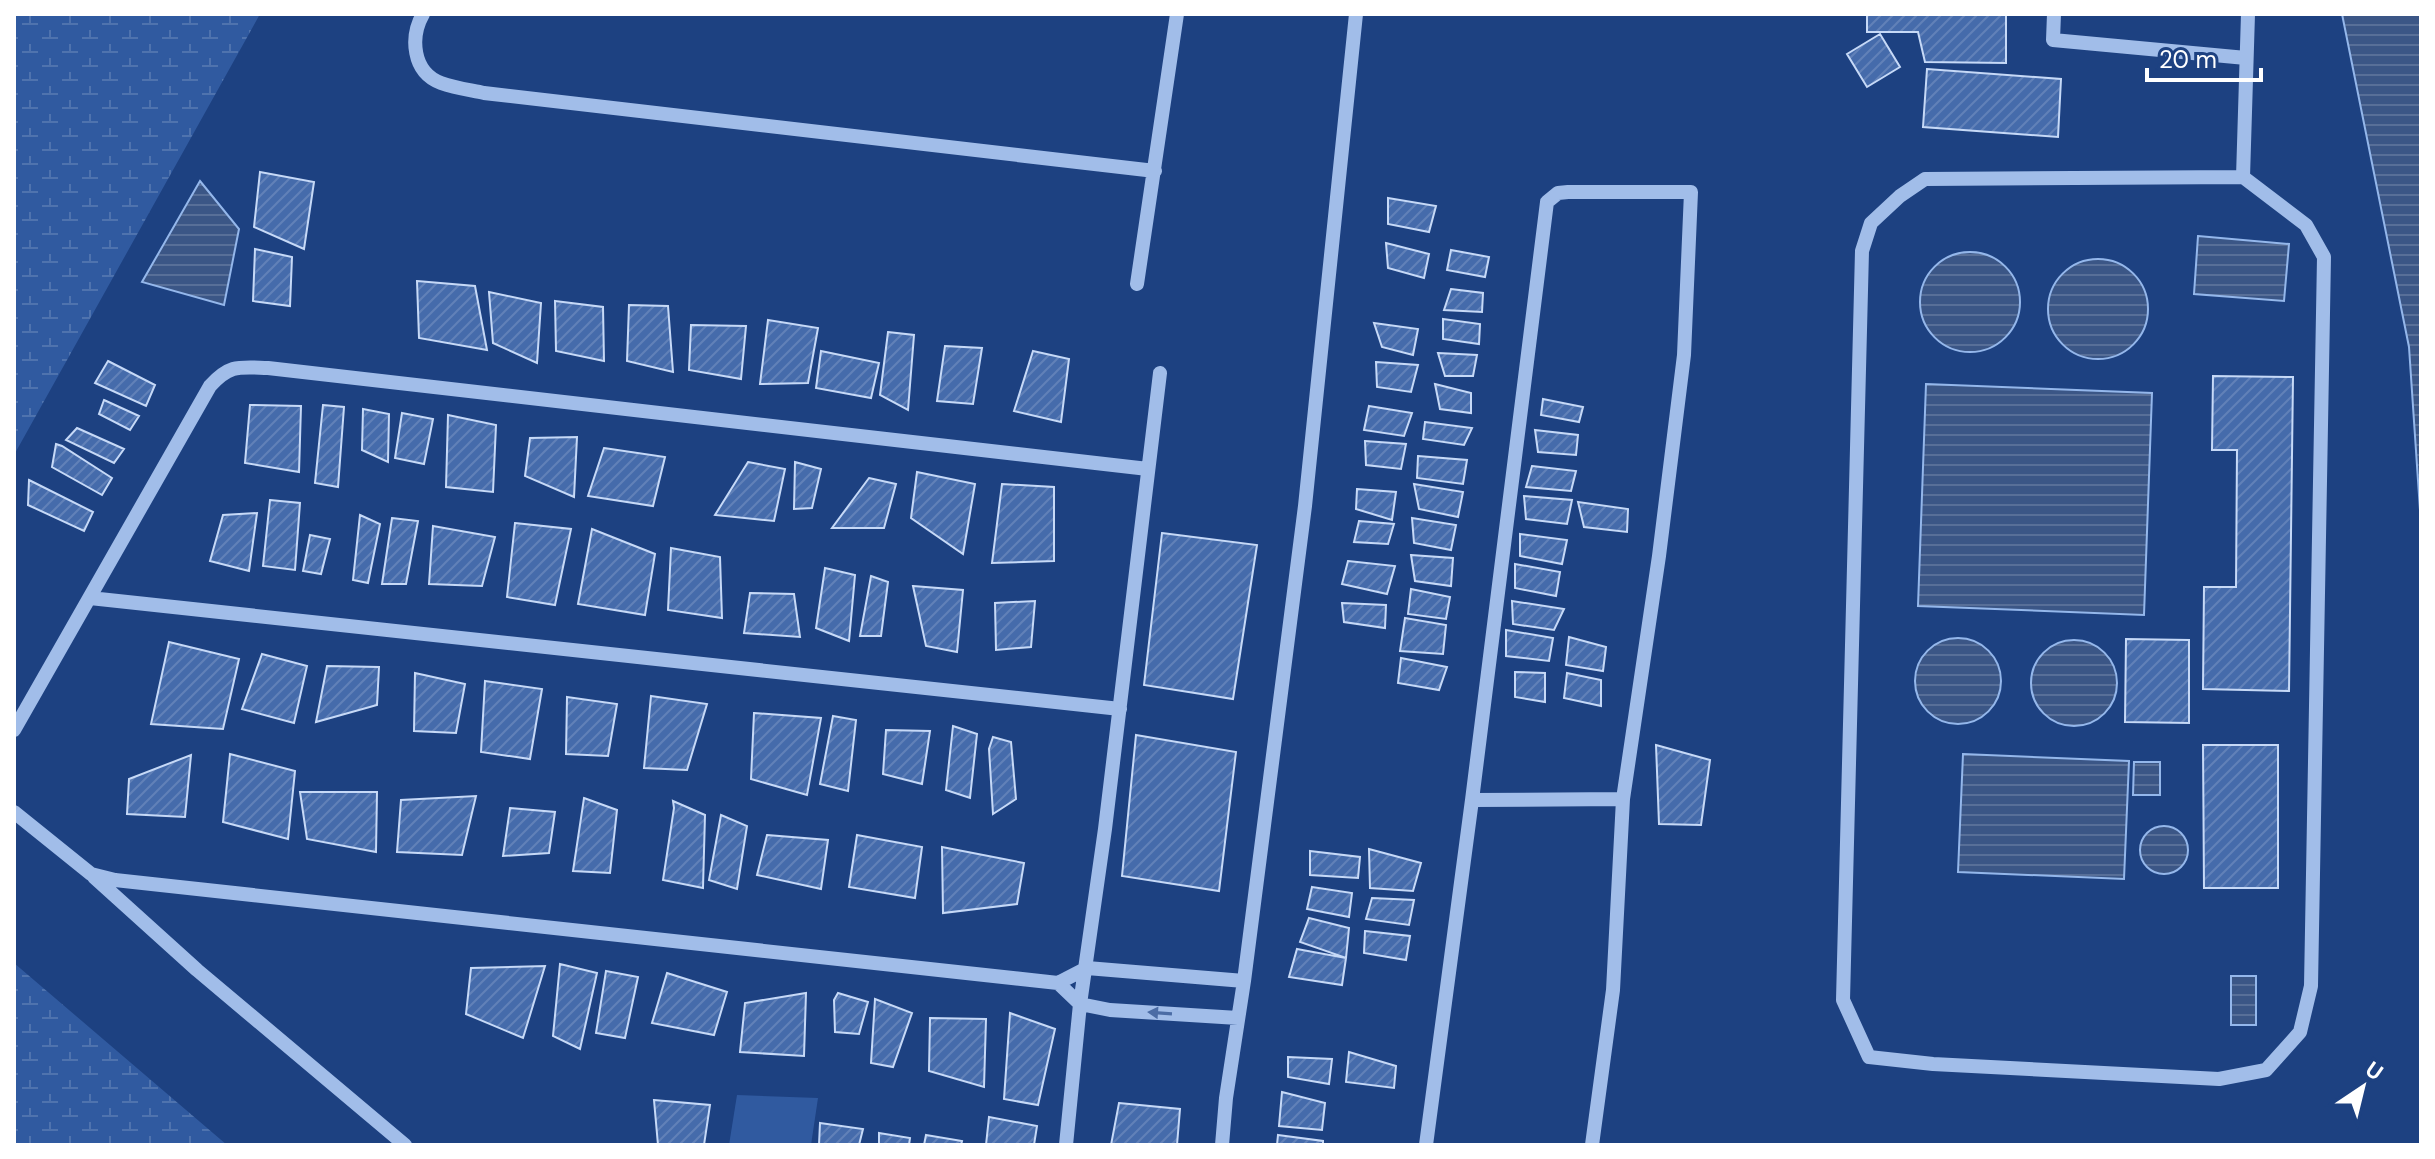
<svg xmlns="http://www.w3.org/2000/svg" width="2435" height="1159" viewBox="0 0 2435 1159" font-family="'DM Sans',sans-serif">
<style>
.wetland{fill:url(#wetland-marsh)}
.park{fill:#305aa0}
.water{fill:url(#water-rules);stroke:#94b7eb;stroke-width:2}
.building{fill:url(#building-hatch);stroke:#c6d9f7;stroke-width:2}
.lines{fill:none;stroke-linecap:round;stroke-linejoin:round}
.minor{stroke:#a1bde9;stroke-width:14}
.oneway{fill:#4b6ca5}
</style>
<defs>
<pattern id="wetland-marsh" width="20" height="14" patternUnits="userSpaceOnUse" patternTransform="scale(2)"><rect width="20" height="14" fill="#305aa0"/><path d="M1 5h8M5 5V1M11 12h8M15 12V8" fill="none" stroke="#4f73ae"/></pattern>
<pattern id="water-rules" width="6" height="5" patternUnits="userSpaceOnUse" patternTransform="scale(2)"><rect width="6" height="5" fill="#3b5686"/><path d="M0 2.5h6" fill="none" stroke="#586f98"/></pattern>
<pattern id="building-hatch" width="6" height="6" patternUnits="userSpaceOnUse" patternTransform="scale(2)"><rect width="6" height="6" fill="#456bab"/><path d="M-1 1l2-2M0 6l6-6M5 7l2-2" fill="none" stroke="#6181b8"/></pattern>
</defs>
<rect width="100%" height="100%" fill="#1d4181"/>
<path class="wetland" d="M14,14H260L14,455Z
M14,963L227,1145H14Z"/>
<path class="park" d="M737,1095L818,1098L811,1145H729Z"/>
<path class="water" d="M2342,14H2421V525L2409,347Z
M200,181L239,229L224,305L142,282Z
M2198,236L2289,244L2284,301L2194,294Z
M1920 302a50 50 0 1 1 100 0a50 50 0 1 1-100 0Z
M2048 309a50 50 0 1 1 100 0a50 50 0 1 1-100 0Z
M1926,384L2152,393L2144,615L1918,606Z
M1915 681a43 43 0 1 1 86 0a43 43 0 1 1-86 0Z
M2031 683a43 43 0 1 1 86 0a43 43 0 1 1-86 0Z
M1963,754L2129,761L2124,879L1958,872Z
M2134,762H2160V795H2133Z
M2140 850a24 24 0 1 1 48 0a24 24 0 1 1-48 0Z
M2231,976H2256V1025H2231Z"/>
<path class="building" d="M1867,14H2006V63L1925,62L1918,32H1867Z
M1880,34L1900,67L1867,87L1847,54Z
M1927,69L2061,79L2058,137L1923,127Z
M260,172L314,182L304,249L254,227Z
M1388,198L1436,206L1429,232L1388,224Z
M1386,243L1429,254L1424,278L1388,268Z
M255,249L292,257L290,306L253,301Z
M1451,250L1489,257L1485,277L1447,270Z
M417,281L475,286L487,350L419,338Z
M1451,289L1483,293L1482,312L1444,310Z
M489,292L541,303L537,363L493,343Z
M555,301L603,307L604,361L556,351Z
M629,305L668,306L673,372L627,361Z
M1443,319L1480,324L1479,344L1443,339Z
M768,320L818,328L808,383L760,384Z
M1374,323L1418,329L1413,355L1382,347Z
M691,325L746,326L741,379L689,370Z
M888,332L914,335L908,410L880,395Z
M945,346L982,348L973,404L937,401Z
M821,351L879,363L871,398L816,388Z
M1033,351L1069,359L1061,422L1014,411Z
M1438,353L1477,355L1473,376H1445Z
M108,361L155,385L146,406L95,383Z
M1376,362L1418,365L1411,392L1377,387Z
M2213,376L2293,377L2289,691L2203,689L2204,587H2236L2237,450H2212Z
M1435,384L1471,393V413L1440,409Z
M1543,399L1583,407L1579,422L1541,415Z
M104,400L139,416L130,430L99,414Z
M250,405L301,406L299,472L245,463Z
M323,405L344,407L338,487L315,483Z
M1369,406L1412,413L1404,436L1364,430Z
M363,409L389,414L388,462L362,450Z
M402,413L433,419L424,464L395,458Z
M448,415L496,425L493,492L446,487Z
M1425,422L1472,428L1464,445L1423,439Z
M77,428L124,449L114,463L66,440Z
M1535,430L1578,435L1576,455L1538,452Z
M577,437L574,497L525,476L530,438Z
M1365,441L1406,444L1401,469L1366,465Z
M56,444L62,446L112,478L102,495L52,467Z
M604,448L665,457L653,506L588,496Z
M1418,456L1467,460L1463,484L1417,478Z
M748,462L785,469L774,521L715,515Z
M795,462L821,469L812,508L794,509Z
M1532,466L1576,471L1571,491L1526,487Z
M917,472L975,484L963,554L911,518Z
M869,478L896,484L884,528H832Z
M29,480L93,512L84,531L28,505Z
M1002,484L1054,487V561L992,563Z
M1414,484L1463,492L1458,517L1419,509Z
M1357,489L1396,492L1392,520L1356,509Z
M1524,496L1572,500L1567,524L1526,519Z
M270,500L300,503L295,570L263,566Z
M1578,502L1628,509L1627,532L1584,527Z
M257,513L249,571L210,561L223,515Z
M360,515L380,524L368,583L353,580Z
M392,518L418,521L406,584H382Z
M1412,518L1456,525L1451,550L1414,543Z
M1359,521L1394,524L1388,544L1354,542Z
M515,523L571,529L555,605L507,597Z
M433,526L495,537L482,586L429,584Z
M592,529L655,554L645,615L578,604Z
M1162,533L1257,545L1233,699L1144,685Z
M1520,534L1567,540L1562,564L1520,556Z
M310,535L330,539L321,574L303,571Z
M671,548L720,557L722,618L668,610Z
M1411,555L1453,558L1451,586L1415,581Z
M1348,561L1395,566L1387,594L1342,584Z
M1515,564L1560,572L1556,596L1515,588Z
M825,568L855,575L849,641L816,628Z
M871,576L888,582L881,636H860Z
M913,586L963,590L957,652L926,646Z
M1411,589L1450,597L1446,619L1408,614Z
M750,593L794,594L800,637L744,633Z
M1035,601L1031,647L996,650L995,603Z
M1512,601L1564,609L1554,630L1513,624Z
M1342,603L1386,605L1385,628L1344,622Z
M1405,618L1446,625L1443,654L1400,651Z
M1506,630L1553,638L1549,661L1506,656Z
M1569,637L1606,647L1603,671L1566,665Z
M2126,639L2189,640V723L2125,722Z
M169,642L239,659L223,729L151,724Z
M262,654L307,666L294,723L242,709Z
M1401,658L1447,667L1439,690L1398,683Z
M327,666L379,667L377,705L316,722Z
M1515,672L1545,673V702L1515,697Z
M415,673L465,684L456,733L414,731Z
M1567,673L1601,680V706L1564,698Z
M485,681L542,689L530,759L481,752Z
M651,696L707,704L687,770L644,768Z
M567,697L617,704L608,756L566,754Z
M754,713L821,718L807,795L751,779Z
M833,716L856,720L848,791L820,784Z
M953,726L977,734L970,798L946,790Z
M886,730L930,731L922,784L883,774Z
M1136,735L1236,752L1219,891L1122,876Z
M993,737L1011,742L1016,799L993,814L989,749Z
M1656,745L1710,760L1701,825L1659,824Z
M2203,745H2278V888H2204Z
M230,754L295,771L288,839L223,822Z
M191,755L185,817L127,814L129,779Z
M300,792H377L376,852L307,839Z
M476,796L462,855L397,852L401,800Z
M584,798L617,810L610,873L573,871Z
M673,801L705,815L703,888L663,880L674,808Z
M510,808L555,812L549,853L503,856Z
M721,815L747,826L737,889L709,880Z
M767,835L828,840L821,889L757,875Z
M857,835L922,847L915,898L849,887Z
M942,847L1024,863L1017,904L943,913Z
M1369,849L1421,863L1413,891L1370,888Z
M1310,851L1360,857L1358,878L1310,875Z
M1312,887L1352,893L1349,917L1307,909Z
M1372,898L1414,900L1409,925L1366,919Z
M1309,918L1349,928L1346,958L1300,942Z
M1365,931L1410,936L1406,960L1364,953Z
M1297,949L1346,958L1342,985L1289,977Z
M560,964L597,973L580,1049L553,1036Z
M545,966L523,1038L466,1014L471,968Z
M606,971L638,977L625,1038L596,1033Z
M667,973L727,992L714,1035L652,1023Z
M806,993L804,1056L740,1052L745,1003Z
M838,993L868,1002L859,1034L835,1032L834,1000Z
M875,999L912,1013L893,1067L871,1063Z
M1010,1013L1055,1029L1038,1105L1004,1099Z
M930,1018L986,1019L984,1087L929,1071Z
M1349,1052L1396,1066L1394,1088L1346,1082Z
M1288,1057L1332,1059L1329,1084L1288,1077Z
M1282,1092L1325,1103L1322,1130L1279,1126Z
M654,1100L710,1105L704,1145H658Z
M1119,1103L1180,1109L1177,1145H1111Z
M989,1117L1037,1126L1034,1145H986Z
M820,1123L863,1129L859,1145H819Z
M879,1133L910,1138L909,1145H879Z
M926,1135L962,1141L961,1145H924Z
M1278,1135L1323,1141V1145H1277Z"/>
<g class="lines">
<path class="minor" d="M423,14C410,37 412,72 441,83C455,88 470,90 484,93L1155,171
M2054,14L2053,40L2246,58
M2243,177L2306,225L2324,257L2311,986L2300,1032L2266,1070L2219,1079L1933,1064L1869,1057L1843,1000L1862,251L1871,223L1900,196L1925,179Z
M2243,177L2248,14
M1691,192L1684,355L1659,556L1623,799L1472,800L1547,202L1558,193L1568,192Z
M1137,284L1177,14
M90,598L1120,709
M14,730L210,386C230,364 239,367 268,368L1148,469
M14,812L91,874L115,880L1058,983
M94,877L197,970L405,1145
M1238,1018L1110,1010L1080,1004L1058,983L1087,968L1244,981
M1066,1145L1080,1004L1105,829L1160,373
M1222,1145L1226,1098L1244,981L1305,506L1356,14
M1426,1145L1472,800
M1592,1145L1613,990L1623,799"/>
</g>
<defs><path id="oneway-solid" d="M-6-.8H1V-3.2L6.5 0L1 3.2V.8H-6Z" transform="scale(2)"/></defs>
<use class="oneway" href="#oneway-solid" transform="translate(1160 1013) rotate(-176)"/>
<rect width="2435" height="1159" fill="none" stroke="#ffffff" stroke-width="32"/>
<g transform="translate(2363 1087) rotate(35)" stroke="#1d4181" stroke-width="6" paint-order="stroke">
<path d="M0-6L14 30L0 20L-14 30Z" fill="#ffffff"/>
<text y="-12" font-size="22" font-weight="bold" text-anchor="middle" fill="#ffffff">U</text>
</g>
<path d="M2147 68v12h114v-12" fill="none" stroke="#ffffff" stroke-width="4"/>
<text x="2159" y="68" font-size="24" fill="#ffffff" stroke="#1d4181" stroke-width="6" paint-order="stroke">20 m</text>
</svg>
